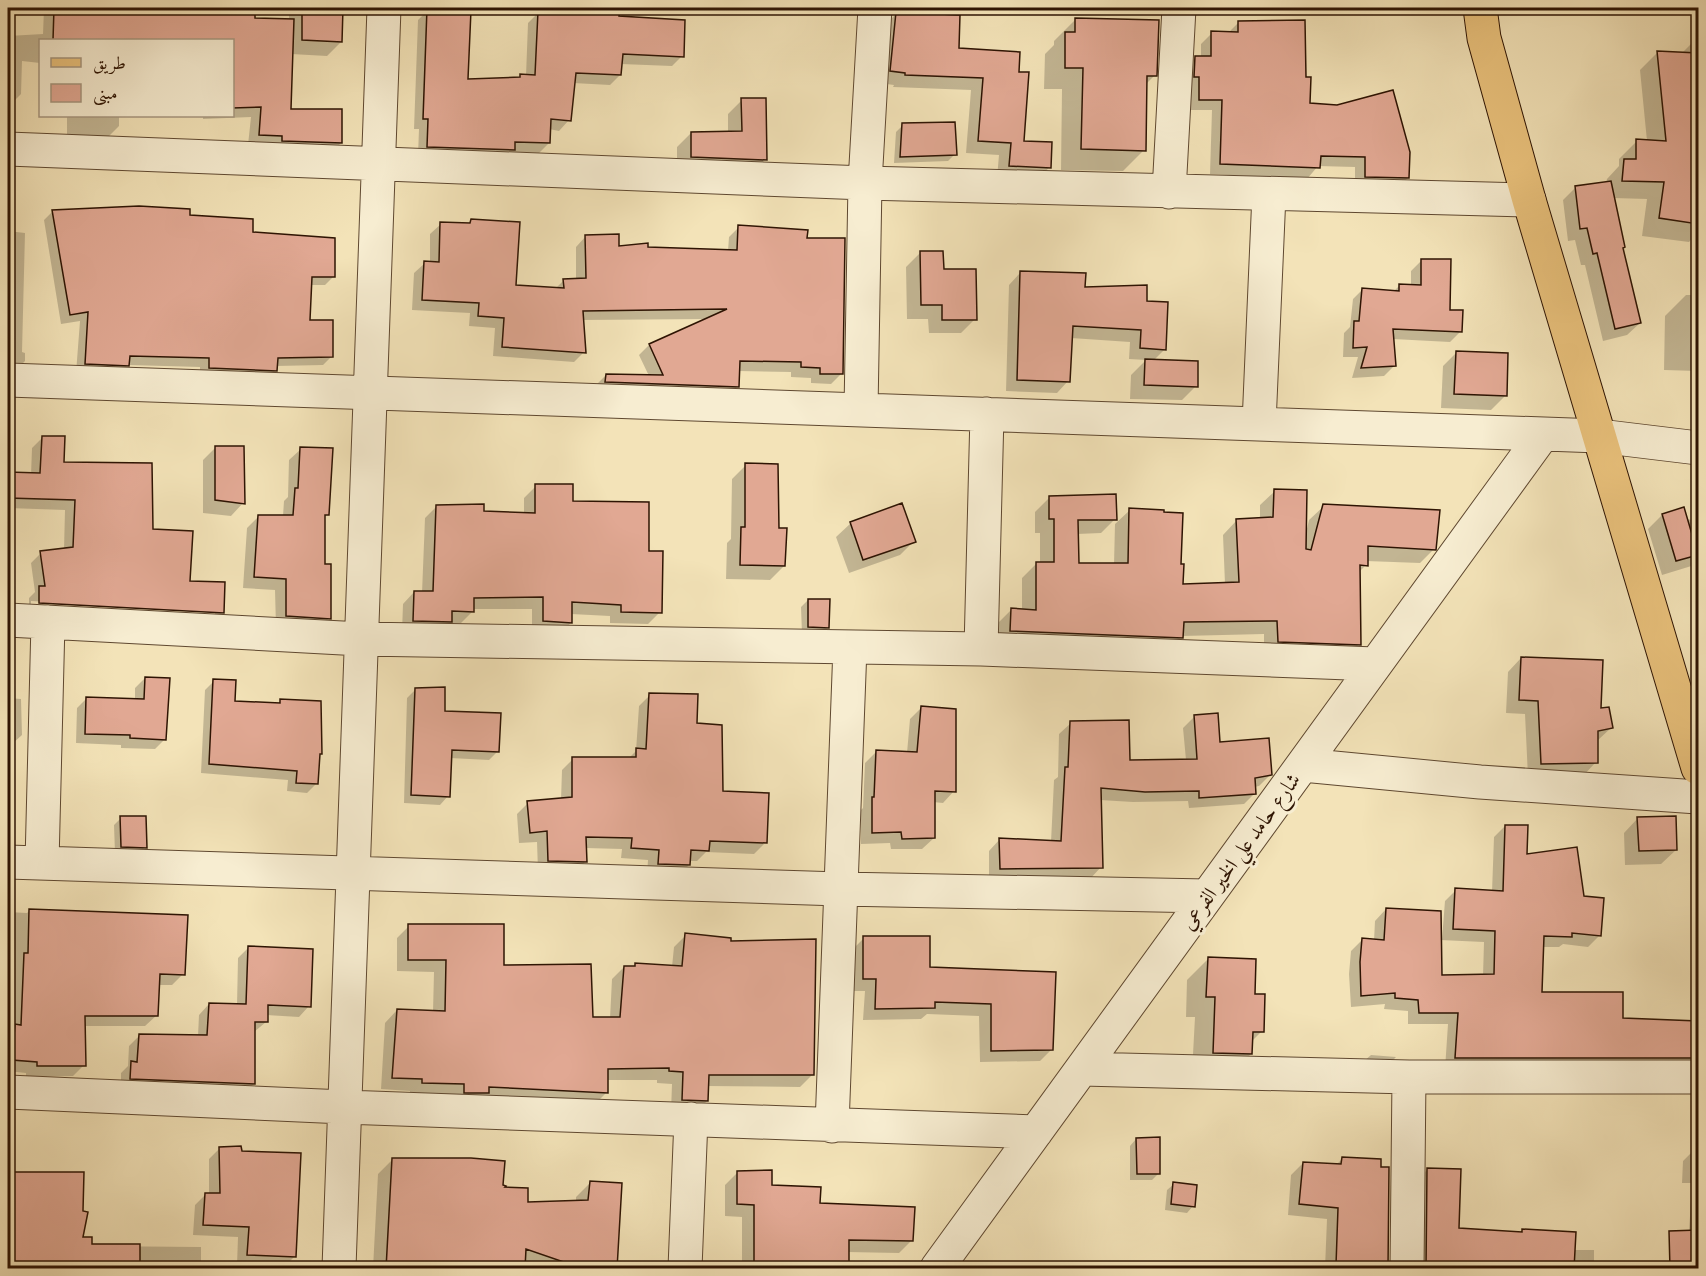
<svg xmlns="http://www.w3.org/2000/svg" width="1706" height="1276" viewBox="0 0 1706 1276" font-family="'EB Garamond',Amiri,serif">
<style>
.shadow{fill:#0003;fill-rule:evenodd}
.building{fill:#e1a893;stroke:#2e1403;stroke-width:1.5}
.lines{fill:none;stroke-linecap:round;stroke-linejoin:round}
.minor-casing{stroke:#5f4830;stroke-width:35}
.major-casing{stroke:#2e1403;stroke-width:35}
.minor{stroke:#f7edd1;stroke-width:33}
.major{stroke:#eac27c;stroke-width:33}
.labels{text-anchor:middle;dominant-baseline:central;stroke-width:6;stroke-linejoin:round;paint-order:stroke}
.street-label{font-size:21px;fill:#2e1403;stroke:#f7edd1}
</style>
<rect width="100%" height="100%" fill="#f3e3b8"/>
<filter id="stains"><feTurbulence type="fractalNoise" baseFrequency=".00333" numOctaves="4"/><feColorMatrix values="0 0 0 0 .2 0 0 0 0 .09 0 0 0 0 .02 0 0 0 .5 -.17"/></filter>
<radialGradient id="worn" r=".72"><stop offset=".6" stop-color="#630" stop-opacity="0"/><stop offset="1" stop-color="#630" stop-opacity=".3"/></radialGradient>
<path class="shadow" d="M44,8H253L254,20L289,21V8H342L341,42L327,56L291,54L289,111L341,143L330,154L248,145L251,117L203,119V116H232V40H40V63L22,61L21,94L10,105H8V36L43,34Z
M574,8H618V18L682,56L672,66L621,64L620,75L610,85L573,83L569,120L559,131L549,129V143L539,153L511,152L503,160L418,156L419,129H414L418,20L428,10L467,80L519,78L521,76H526L528,23L538,13L574,12Z
M896,14L957,49L1017,73L1023,143L1050,167L1037,179L997,178L999,155L966,153L971,90L893,87L894,85L879,83L884,26Z
M1075,20L1155,75L1145,85L1144,150L1123,171L1061,170L1062,89H1044L1045,54L1054,45V41Z
M1239,22L1305,78L1309,105L1408,178L1397,188L1355,187V167L1318,166L1307,179L1210,174L1212,110H1189L1185,68L1196,57H1201V44L1212,33H1228Z
M1698,37V126H1692L1691,168H1698V232L1689,242L1642,236L1647,199L1613,198L1622,248L1640,323L1627,335L1603,341L1585,265H1581L1575,240L1568,241L1563,200L1575,188L1606,184L1607,179L1619,166V159L1637,141H1647L1640,70L1658,52L1682,53Z
M742,100L765,160L751,174L677,171V147L691,133H728V114Z
M67,116H119V126L108,137L67,138Z
M903,125L955,154L948,161L894,163L896,132Z
M53,211L188,216L251,234L334,276L325,285H310L308,322L332,356L323,365L276,366V370L267,379L200,377V367L128,365L118,374L76,373L80,321L61,324L44,220Z
M471,221L515,287L555,289L564,280H576V247L586,236L617,247L728,251L729,237L739,227L806,240L841,374L831,384L811,383V378L791,377V372L738,371V386L727,397L596,385L606,375L649,376L639,355L649,345L709,319L582,320L584,352L574,362L493,356L495,328L469,326L470,313L412,310L414,273L425,263H430V234L441,224L467,225Z
M8,231L25,233L22,352L25,353V361L14,372H8V363H14V360H8Z
M920,253L975,319L961,333H929L928,319H907L906,267Z
M1422,260L1460,332L1450,342L1393,339L1394,366L1384,376L1352,378L1358,357H1343L1344,333L1350,327L1353,299L1363,289L1393,292L1400,285L1411,286V271Z
M1020,273L1146,303L1165,349L1153,361L1196,386L1182,400L1130,399L1131,375L1146,360L1129,359L1130,342L1071,338L1068,381L1057,393L1006,391L1009,285Z
M1686,295H1698V371L1664,370L1665,316Z
M1457,352L1505,396L1491,410L1441,408L1443,366Z
M42,438L63,463L189,583L223,612L213,622L29,613V598L35,592L31,563L41,553L64,550L65,510L8,508V474L31,475L32,448ZM31,601L215,611V614L31,604Z
M215,448L243,503L231,516L203,513V460Z
M301,449L327,514L324,518L323,566L329,618L318,629L276,627L275,590L243,588L247,528L259,516H283L284,501L288,497L289,460Z
M746,465L778,530L784,566L770,580L726,579L727,543L731,539L732,479Z
M536,486L571,502L648,552L660,612L648,624L610,623V616L571,614V623L559,634L532,632V609H473L472,612L461,623H448L438,633L402,632L403,604L414,592L422,593L425,518L437,506L482,512L524,514V498Z
M1275,491L1306,533L1309,520L1324,506L1434,549L1420,563L1366,561V565L1358,573L1359,644L1345,658L1264,655V634L1182,636L1167,652L996,645L997,624L1011,610H1022V578L1036,564H1040V533H1035V512L1049,498L1115,519L1101,533L1077,534V564H1114L1115,524L1130,510L1179,565L1182,585L1225,584L1223,535L1237,520L1260,519V505Z
M1662,515L1698,521V564L1662,575L1648,529Z
M851,523L914,541L900,555L849,573L836,537Z
M808,600L828,627L821,634H802L801,607Z
M1521,658L1600,710L1612,727L1597,741L1596,762L1583,776L1528,777L1525,714L1506,713L1508,672Z
M145,678L165,739L155,749L121,748V745L76,743L77,708L87,698L135,700V688Z
M214,681L233,703L277,704L281,701L321,753L319,755L317,783L307,793L287,791L288,780L201,773L205,690Z
M416,689L444,712L498,751L489,760L450,758L448,796L440,805L404,803L407,698Z
M650,695L695,725L722,793L765,843L754,854L706,852L697,861H689V865L678,876L647,875L648,860L621,858L622,849L585,848L586,861L575,872L538,871L537,842L519,843L517,814L528,803L561,800L562,770L573,759H628L636,751L639,706Z
M8,698L21,699L22,735L12,744L8,745Z
M921,708L954,791L943,803L933,802L934,838L922,849H891L890,843L861,844V810L863,808L865,763L876,752L907,753L910,719Z
M1194,717L1219,744L1270,775L1259,786L1254,787L1255,793L1244,804L1189,808L1188,801L1133,802L1100,800L1101,867L1090,879H989V851L1000,839L1051,842L1054,780L1058,777L1059,734L1071,723L1128,761L1186,760L1183,728Z
M121,818L145,847L138,854L115,853L114,825Z
M1638,818L1676,850L1661,864L1625,865L1624,833Z
M1505,826L1526,856L1583,897L1599,936L1588,947L1563,944L1559,947H1542L1540,993L1622,1019L1698,1021V1067L1445,1069L1448,1024H1408V1011L1384,1009L1385,1004L1351,1007L1349,974L1351,951L1362,940L1374,941L1375,921L1386,909L1442,939L1445,901L1456,890L1492,892L1494,837ZM1440,940L1484,942L1483,976H1441Z
M30,910L183,974L172,985H158L157,1015L145,1026H84V1065L73,1076L26,1077V1073L8,1071V912L27,913Z
M409,926L503,966L591,1019H610L612,979L624,967L633,968L636,965L672,967L674,947L686,935L812,1075L800,1087L707,1086V1101L695,1113L671,1112L672,1084L657,1083V1080H606V1093L594,1105L410,1094V1091L381,1089L385,1023L397,1010L433,1012L434,972L397,971V938Z
M864,938L929,969L1055,974L1052,1049L1040,1061L980,1062L979,1016L927,1014L921,1019L863,1020L865,991H852V950Z
M248,948L309,1006L299,1017L266,1015V1022L254,1032V1084L243,1094L121,1089V1073L128,1066L129,1046L140,1035L198,1036L199,1015L209,1004L237,1005L238,958Z
M1209,958L1253,996L1262,1031L1251,1042V1054L1230,1075L1192,1073L1195,1017H1186L1187,980Z
M1371,1055L1396,1057L1389,1064L1364,1061Z
M1136,1139L1159,1173L1152,1180H1130V1146Z
M8,1147H15L14,1172L90,1246L201,1247V1268H8Z
M220,1148L295,1256L283,1268L237,1265L238,1237L193,1235L195,1205L206,1194H209V1159Z
M1696,1148L1698,1149V1268H1671L1689,1232L1692,1183H1682L1683,1161Z
M1342,1159L1375,1268H1325L1327,1219L1288,1215L1291,1175L1303,1163L1336,1165Z
M392,1160L502,1187L526,1203L576,1202V1197L590,1183L616,1262H663V1268H529L523,1267V1268H373L378,1174Z
M1427,1170L1458,1229L1520,1234L1523,1231L1573,1250H1594V1268H1414L1415,1182Z
M738,1172L770,1187L912,1240L899,1253L847,1252V1268H742V1217L725,1216V1185Z
M1174,1184L1193,1206L1187,1213L1165,1210L1167,1190Z"/>
<path class="building" d="M54,8H255V18L294,19L291,109H342V143L282,141V136L259,135L261,107L232,108V40H53Z
M302,8H343L342,42L302,40Z
M427,8L471,10L468,79L520,77V74L535,75L538,11L558,12L620,8L619,16L685,20L684,57L623,54L621,75L576,73L571,121L551,119L550,143L515,142V150L427,147L428,119H423Z
M896,12L960,15L959,48L1020,52L1019,72H1029L1024,141L1052,142L1051,168L1009,166L1011,143L978,141L983,78L905,75V73L890,71Z
M1075,18L1159,20L1157,76H1147L1146,151L1081,149L1083,68H1065V32H1075Z
M1305,20L1306,77H1311L1310,103L1337,105L1393,90L1410,152L1409,178L1365,177V157L1321,156L1320,168L1220,164L1222,100H1199V77H1194L1195,56H1211V31L1238,32V21Z
M1657,51L1698,53V109H1694L1693,166H1698V224L1659,218L1664,182L1622,181L1624,159H1636V139L1666,141Z
M741,98H766L767,160L691,157V132L742,131Z
M955,122L957,155L900,157L902,123Z
M1611,181L1625,247L1623,248L1641,323L1615,329L1597,253L1593,254L1587,228L1580,229L1575,186Z
M139,206L190,209V215L253,219V232L335,238V277H312L310,320H333V357L278,358L277,371L209,368V358L130,356L129,366L85,364L88,312L70,315L52,210Z
M471,219L520,222L516,285L564,288L563,279L586,278L585,235L619,234V246L648,243V247L737,250L738,225L808,230L807,238H845L843,374H820V368L801,367V362L740,361L739,387L605,382L606,374L663,375L649,344L727,309L583,311L586,353L502,347L504,318L478,316L479,303L422,300L424,261L439,262L440,222L470,223Z
M920,251H943L944,269H976L977,320H942V305H921Z
M1421,259H1451L1450,310H1463L1462,332L1393,329L1396,366L1361,368L1367,347L1353,348L1354,321H1359L1362,288L1399,291V284L1421,285Z
M1020,271L1086,273L1085,287L1147,285V301L1168,302L1166,350L1140,348L1141,330L1073,326L1070,382L1017,380Z
M1456,351L1508,353L1507,396L1454,394Z
M1145,359L1198,361V387L1144,385Z
M42,436H65L64,462L152,463L153,529L193,531L190,581L225,582L224,613L39,603V586H45L40,551L73,547L75,500L8,498V472L40,473Z
M215,446H244L245,504L215,500Z
M300,447L333,448L329,515H325V564H331V619L286,616V579L254,577L258,515H293L295,488H298Z
M745,463L778,464L779,528H787L785,566L740,565L741,527H745Z
M535,484H573V501L649,502V551H663L662,613L621,612V605L572,602V623L543,621V597L474,598V612L452,611V622L413,621L414,591H433L436,505L484,504V511L535,513Z
M1274,489L1307,490L1306,549L1311,550L1323,504L1440,510L1436,550L1368,546V566L1360,565L1361,645L1278,642L1277,621L1184,622L1183,638L1010,631L1011,608L1036,610V562H1054V519H1049V496L1116,494L1117,520H1078L1079,563H1128L1129,508L1164,510V512L1183,513L1181,564H1184L1183,584L1239,582L1236,519L1273,517Z
M902,503L916,542L863,560L850,522Z
M1684,507L1698,555L1676,561L1662,514Z
M808,599H830L829,628L808,627Z
M1521,657L1603,660L1601,708L1609,707L1613,728L1598,731V763L1541,764L1538,701L1519,700Z
M145,677L170,678L166,740L130,738V735L85,734L86,697L144,699Z
M213,679L236,680L235,701L280,703V699L321,701L322,754H320L318,784L296,783L297,771L209,764Z
M445,687V711L501,713L499,752L452,750L450,797L411,795L415,688Z
M649,693L698,694L697,723L722,725L723,791L769,793L767,843L710,841L709,851L691,850L690,865L658,864L659,850L631,848L632,838L586,837L587,862L548,861L547,831L530,833L527,801L572,797V757H636V748L646,749Z
M921,706L956,709V792L935,791V838L902,839L901,832L872,833V797H874L876,750L917,752Z
M1218,713L1220,742L1269,738L1272,775L1255,778L1256,794L1199,798V791L1145,792L1101,788L1103,868L1000,869L999,838L1061,841L1065,767H1068L1070,721L1129,720L1130,760L1197,759L1194,715Z
M120,816H146L147,848L121,847Z
M1676,816L1677,850L1639,851L1637,817Z
M1505,825H1528L1527,854L1577,847L1584,896L1604,898L1601,936L1572,933V937L1544,936L1542,992H1623V1018L1698,1021V1058H1455L1458,1013H1419L1418,1000L1395,998V993L1361,996L1360,962L1362,938L1384,940L1386,908L1441,911L1442,975L1494,974L1495,931L1453,929L1455,888L1503,891Z
M29,909L188,915L185,975L160,974L158,1016H85L86,1066H37V1062L12,1060L15,1024L21,1025L24,953H28Z
M408,924H504V965L591,964L593,1017H620L624,966H635V963L682,966L685,933L731,938V941L816,939L814,1075H709L708,1101L682,1100L683,1072L669,1071V1068L608,1069V1093L489,1087V1093H464V1084L422,1083V1079L392,1078L397,1009L445,1011L446,960H408Z
M863,936H930V967L1056,972L1053,1050L991,1051V1004L935,1002V1008L875,1009L876,979H863Z
M248,946L313,949L311,1007L268,1005V1022H255V1084L130,1079L131,1061L137,1062L139,1034L207,1035L209,1003L246,1004Z
M1208,957L1256,959L1255,994H1265L1264,1032H1253L1252,1054L1213,1053L1215,997H1206Z
M1160,1137V1174H1137L1136,1138Z
M241,1146L242,1151L301,1153L296,1257L247,1255L249,1227L203,1225L205,1193H220L219,1147Z
M1342,1157L1381,1159V1167H1389L1388,1269H1351V1266L1336,1265L1338,1208L1299,1204L1303,1162L1341,1164Z
M392,1158H471L505,1161L503,1185L506,1186L505,1187L528,1188V1202L588,1200L590,1181L622,1183L617,1269H584L526,1249L525,1269H479V1267L386,1269Z
M1427,1168L1461,1169L1459,1228L1522,1232V1229L1576,1232L1574,1269H1426Z
M772,1170V1185L821,1187L820,1203L915,1207L913,1241L849,1240V1269H754V1205L737,1204V1171Z
M8,1172H84L83,1211L88,1212L83,1237H92V1244H140V1269L8,1266Z
M1173,1182L1197,1185L1195,1207L1171,1204Z
M1698,1230V1269H1670L1669,1231Z"/>
<g class="lines">
<defs>
<path id="minor" d="M8,149L865,183L1529,200
M1169,192L1179,8
M8,380L1599,436L1698,448
M861,410L865,183L875,8
M1259,424L1269,194
M8,620L361,639L981,649L1375,664
M981,649L987,414
M1303,765L1480,782L1698,797
M8,862L840,889L1207,896
M42,863L48,622
M1082,1069L1409,1077H1698
M8,1092L344,1107L1036,1132
M832,1126L850,647
M339,1268L384,8
M685,1268L691,1119
M937,1268L1543,434
M1407,1268L1409,1077"/>
<path id="major" d="M1480,8L1484,38L1529,200L1698,768"/>
</defs>
<use href="#minor" class="minor-casing"/>
<use href="#major" class="major-casing"/>
<use href="#minor" class="minor"/>
<use href="#major" class="major"/>
</g>
<g class="labels">
<g class="street-label">
<text transform="translate(1240 851) rotate(-54)">شارع حامد علي الخير الفرعي</text>
</g>
</g>
<rect width="1706" height="1276" fill="none" stroke="#f3e3b8" stroke-width="30"/>
<rect x="9" y="9" width="1688" height="1258" fill="none" stroke="#2e1403" stroke-width="3"/>
<rect x="15" y="15" width="1676" height="1246" fill="none" stroke="#2e1403" stroke-width="1.5"/>
<rect x="39" y="39" width="195" height="78" fill="#f7edd1" stroke="#a7967f" stroke-width="1.5"/>
<rect x="51" y="58" width="30" height="9" fill="#eac27c" stroke="#a7967f" stroke-width="1.5"/>
<text x="93" y="69" font-size="18" fill="#2e1403">طريق</text>
<rect x="51" y="84" width="30" height="18" fill="#e1a893" stroke="#a7967f" stroke-width="1.5"/>
<text x="93" y="99" font-size="18" fill="#2e1403">مبنى</text>
<rect width="100%" height="100%" filter="url(#stains)"/>
<rect width="100%" height="100%" fill="url(#worn)"/>
</svg>
